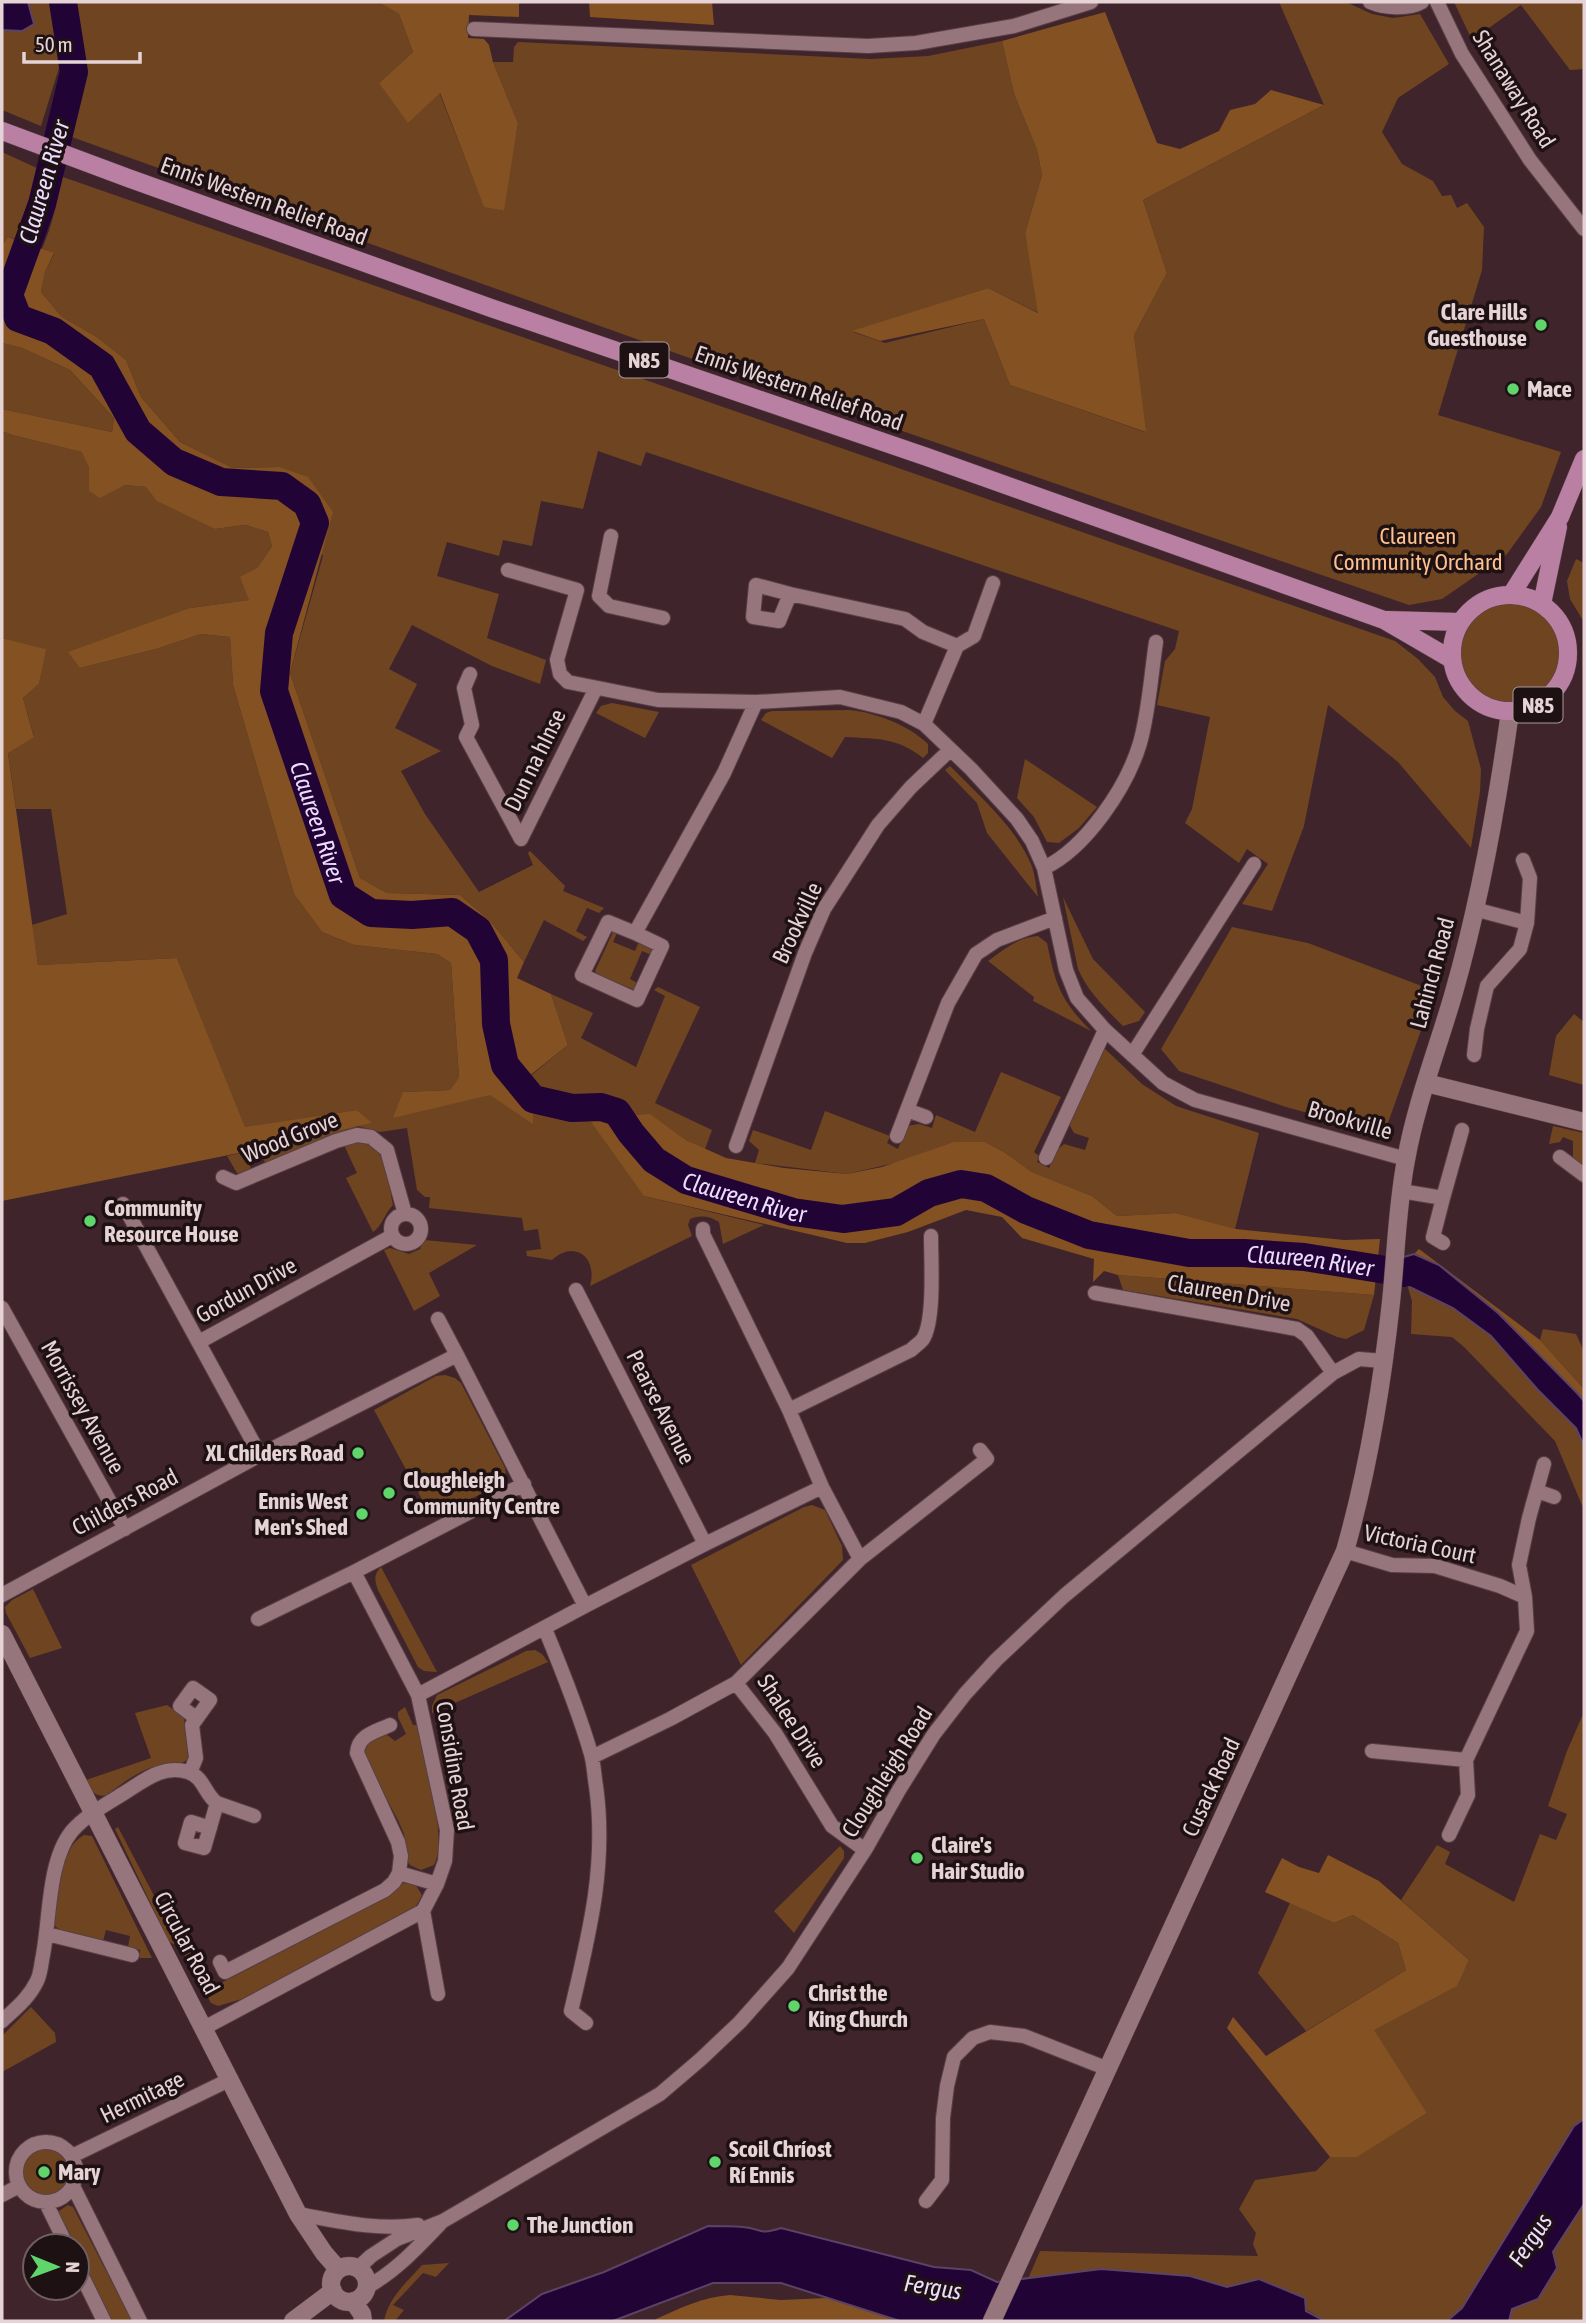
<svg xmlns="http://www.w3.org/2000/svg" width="1586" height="2323" viewBox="0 0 1586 2323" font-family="'Asap Condensed',sans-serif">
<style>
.green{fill:#6e4520}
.forest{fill:#835122}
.water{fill:#210435;stroke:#5c4265;stroke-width:2}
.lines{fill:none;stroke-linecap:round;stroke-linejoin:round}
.river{stroke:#210435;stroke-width:28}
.street-casing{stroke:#574046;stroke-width:16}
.secondary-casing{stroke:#574046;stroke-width:19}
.primary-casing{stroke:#574046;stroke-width:19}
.street{stroke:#97757c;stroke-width:14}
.secondary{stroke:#97757c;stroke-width:18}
.primary{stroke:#b980a4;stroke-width:18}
.poi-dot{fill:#5fd56b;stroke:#1e1114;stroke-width:2.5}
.labels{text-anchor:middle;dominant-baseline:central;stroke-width:7;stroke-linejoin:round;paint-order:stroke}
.shield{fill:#1e1114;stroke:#aa999c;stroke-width:2}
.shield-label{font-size:21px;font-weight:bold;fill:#e6d3d6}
.street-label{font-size:23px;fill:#e6d3d6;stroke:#1e1114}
.poi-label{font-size:23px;font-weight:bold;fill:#e6d3d6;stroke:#1e1114;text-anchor:start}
.park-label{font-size:23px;fill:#fec08d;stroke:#1e1114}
.water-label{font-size:24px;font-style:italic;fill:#ecdcfd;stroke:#1e1114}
</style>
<rect width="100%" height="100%" fill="#40242b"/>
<path class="green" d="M2,2H378L399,14L413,52L379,83L439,92L484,206L503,211L518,123L493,62H513L514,47L518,42L871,59L928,56L1002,41L1014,94L1037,150L1042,175L1025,233L1039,313L988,288L853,332L885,343L984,319L1010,385L1145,432L1134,335L1167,273L1143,200L1324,105L1279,2H1346L1372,14L1393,18L1420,14L1449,64L1398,98L1382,132L1402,164L1433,181L1442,196L1451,195L1457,208L1467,203L1484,227L1482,270L1438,415L1561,452L1541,507L1507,554L1442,599L1409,605L681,355L69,136L82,94L86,69L83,42L63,32L62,58L41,126L2,110Z
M1454,2H1584V69L1570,70L1521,5L1472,40Z
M2,152L39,169L16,239L8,237L2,245Z
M60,176L1395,641L1418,659L1435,677L1443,697L1455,711L1468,721L1481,769L1480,792L1471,848L1398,762L1328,705L1304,826L1272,911L1242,904L1268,864L1247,849L1239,863L1185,823L1192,809L1210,717L1157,705L1165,661L1175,649L1179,631L646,452L641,466L598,451L583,509L541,501L532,546L503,540L499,556L447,542L437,576L499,594L487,638L546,660L540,684L492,666L412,625L389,669L417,684L395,728L441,751L401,771L425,814L479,892L533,865L528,853L530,851L565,886L563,891L604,908L599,913L587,908L576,931L587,937L583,941L544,920L524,962L490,921L460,895L387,893L360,878L290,673L323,556L279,467L233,468L180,442L141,397L126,360L97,337L62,317L41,292L45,272L54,254L42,249C52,225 58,202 60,176Z
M2,343L22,348L70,370L114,418L112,432L2,409Z
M2,431L12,435L83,452L89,468V491L125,485L147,487L215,529L245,525L268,532L272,546L257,568L250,600L190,608L80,668L156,649L201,634L230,637L233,685L294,894L322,932L354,945L437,954L451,963L459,1077L450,1090L403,1092L490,1095L533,1099L528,1078L568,1045L551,994L593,1013L581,1038L636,1067L665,996L654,990L658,987L700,1007L655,1103L712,1130L705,1149L686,1140L649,1114L644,1196L764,1225L723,1244L719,1222C709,1216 701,1215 690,1219L688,1225L692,1236L590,1286C598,1258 575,1239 552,1260L527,1256L526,1251L541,1249L538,1229L524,1231L522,1218L429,1208L430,1197H425L417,1190L407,1128L380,1132L358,1126L266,1165L262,1155L248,1161L252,1171L245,1174L237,1173L227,1156L371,1123L357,1110L245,1128L177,958L38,965L32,925L67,914L51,809H16L8,752L34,736L23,698L39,684L45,649L2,638Z
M1576,559L1584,563V622L1570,599L1567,581Z
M1460 654a52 52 0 1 1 104 0a52 52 0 1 1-104 0Z
M612,703L659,712L645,738L596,713L601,706Z
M850,710C877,713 908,725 928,744V753L923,758C897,737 877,739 845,737L832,758L761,720L766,713L772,711Z
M1025,759L1097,807L1079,828L1059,843L1047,842L1034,817L1017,798Z
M950,766C978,795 1015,826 1031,864C1035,874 1036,886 1038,897L987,833L977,803L945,770Z
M1063,897L1093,959L1145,1012L1139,1021L1123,1026C1106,1009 1088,992 1078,969Z
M1232,927L1308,943L1435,991L1384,1134L1286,1107L1179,1071L1161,1049Z
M618,931L613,942L635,951L639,941L653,949L652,955L642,951L630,979L639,984L635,990L598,975L595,971L613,932Z
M1038,936L1047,943C1056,986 1060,999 1091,1031L1033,1001L1034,997L988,961C1003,950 1018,937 1038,936Z
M1574,1014L1584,1022V1085L1549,1075L1556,1036Z
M1103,1047L1142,1084L1176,1106L1259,1133L1235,1229L1176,1213L1117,1216L1092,1196L1032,1172L1004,1152L985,1142L847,1174L755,1163L759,1150L749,1141L753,1130L811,1150L825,1111L890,1136L887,1143L898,1149L907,1126L919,1124L932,1128L936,1115L975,1132L1001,1072L1061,1097L1034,1152L1039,1156L1037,1162L1049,1168L1057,1150L1064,1144L1085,1150L1089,1138L1074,1133L1070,1126L1071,1119Z
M1553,1126L1584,1133V1168L1573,1158V1141L1563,1137L1560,1142L1549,1144Z
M356,1140C390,1148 387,1176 393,1205C385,1213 382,1226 373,1232L346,1178L357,1173L343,1143Z
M424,1240L477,1245L429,1273L440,1296L414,1311L384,1250L390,1248L409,1254L420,1249Z
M1118,1275L1374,1295L1364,1330L1346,1339L1337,1337L1297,1319L1123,1290Z
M1407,1284L1453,1308L1491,1336L1538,1390L1576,1428L1584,1446V1510L1555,1441L1464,1347L1452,1337L1411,1334L1412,1301Z
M1543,1329L1576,1334L1584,1351V1389L1540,1340Z
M445,1375L455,1378L461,1383L505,1468L506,1476L501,1484L432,1518L374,1410L436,1376Z
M812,1505L825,1510L842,1546L843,1560L741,1665L691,1565L804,1507Z
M381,1567L437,1672L424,1671L418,1667L378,1590C375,1581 373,1575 381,1567Z
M33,1589L62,1648L30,1658L6,1613L5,1607L12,1600Z
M535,1650L542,1654L548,1662L432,1713V1706L437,1695L526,1651Z
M167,1705L184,1717L188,1759C178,1768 168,1762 156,1766C138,1771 121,1784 107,1795C95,1798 90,1790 86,1780L151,1758L135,1713Z
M405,1707L413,1725H418C425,1756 448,1839 434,1865L421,1870L410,1865L406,1860L404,1834L398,1820L364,1757C362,1741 374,1739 386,1734L395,1741L406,1734L398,1717V1712Z
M1584,1712V2119L1573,2126L1462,2309L1447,2321H1325L1259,2279L1227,2287L1190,2276L1101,2269L1028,2279L1040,2251L1258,2256L1253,2244L1256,2233L1239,2209L1255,2180L1316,2171L1330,2157L1357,2156L1427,2113L1373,2030L1456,1986L1469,1960L1401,1900L1437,1845L1450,1852L1445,1864L1514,1902L1540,1834L1556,1840L1567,1814L1548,1806L1567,1751Z
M118,1827L172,1930L181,1925L217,1985L386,1898L403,1883L415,1884L422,1895L416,1906L242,1999L218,2006L211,2003L180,1947L169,1942L115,1829Z
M84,1835L92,1836L152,1958H140V1950L128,1947L130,1936L106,1930L103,1941L60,1930L55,1926L53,1921C57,1897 60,1847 84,1835Z
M840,1846L844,1851V1858L794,1933L774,1911Z
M1290,1903L1334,1923L1353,1915L1398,1943L1406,1970L1306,2031L1258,1973Z
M31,2007L55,2033L56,2042L2,2072V2036Z
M21 2172a24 24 0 1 1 48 0a24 24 0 1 1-48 0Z
M1584,2204V2321H1509L1512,2309L1538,2299L1557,2268L1553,2252Z
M68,2205L73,2207L132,2321H112L77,2254V2246H73L56,2213Z
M449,2263L436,2277L423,2273L393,2305L404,2310L395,2321H384C388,2298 407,2282 422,2265Z"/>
<path class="forest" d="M378,2H519V17L469,15L468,38L484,39L489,45L493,62L518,123L504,211L484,207L440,93L408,123L379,83L413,52L399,14Z
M589,2H712L714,25L590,17Z
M1105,12L1157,143L1180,149L1219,131L1230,110L1255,104L1271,90L1324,105L1143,200L1167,273L1134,335L1146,432L1010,385L984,319L880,341L852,331L988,288L1038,313L1025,233L1042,175L1037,150L1014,94L1002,41Z
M8,237L54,253L45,272L41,292L62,317L97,337L126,360L141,397L180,442L233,468L279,467L308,477L333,512L290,673L360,878L387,893L460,895L490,921L524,962L517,978L551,994L568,1045L528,1077L533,1099V1124L490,1095L393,1118L403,1092L450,1090L459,1077L451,963L437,954L354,945L322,932L294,894L233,685L230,637L201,634L156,649L80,668L68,652L190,608L249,600L240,577L257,568L272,546L268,532L245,525L215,529L157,501L146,487L125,485L100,498L89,491V468L82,452L12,435L2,431V409L112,432L114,418L70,370L22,348L2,343V245Z
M2,638L46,649L39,684L23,698L34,737L8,753L38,965L177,958L245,1127L357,1110L372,1123L259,1149L2,1201Z
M650,1114L686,1140L726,1158L784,1168L847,1174L882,1167L954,1142H985L1004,1152L1032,1172L1092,1196L1117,1216L1176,1213L1236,1229L1344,1240L1380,1239L1374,1295L1118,1275L1104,1271L1093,1282L1094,1259L1022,1238L1002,1217L966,1210L908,1232L865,1243H847L644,1196L589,1119Z
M1419,1249L1540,1340L1584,1389V1401L1498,1313L1414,1254Z
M1328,1855L1379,1881L1469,1960L1457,1986L1374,2030L1427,2113L1357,2157H1330L1227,2028L1233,2017L1266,2056L1406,1970L1398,1943L1353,1915L1334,1923L1265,1892L1282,1858L1299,1867L1319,1873Z
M730,2295L781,2300L827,2298L900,2321H655L656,2319C680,2308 703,2297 730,2295Z"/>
<path class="water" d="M2,2H28L34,24L22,31L2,30Z
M1414,1254L1439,1265L1498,1313L1577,1393L1584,1401V1446L1576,1428L1538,1390L1491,1336L1453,1308L1369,1267Z
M1584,2119V2204L1553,2252L1557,2268L1538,2299L1512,2309L1509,2321H1447L1462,2308L1574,2126Z
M708,2226C719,2226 731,2226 743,2227C762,2228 757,2236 781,2228L934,2267L971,2270L997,2282L1101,2269L1190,2276L1227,2287L1259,2279L1305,2298L1306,2311L1325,2321H900L781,2283H713L613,2321H504L542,2294L604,2272Z"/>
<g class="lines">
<path class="river" id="s1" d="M63,2L74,72L42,204L9,295L18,318L53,331L102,366L138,431L174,462L221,482L282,486L307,504L315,523L279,633L274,691L343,895L371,913L412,915L452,912L478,930L494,960L496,1024L505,1065L533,1099L572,1108L601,1107L617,1112L631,1133L654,1160L686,1180L793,1212L843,1219L896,1212L929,1193L961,1184L986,1188L1026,1210L1089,1235L1189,1253H1244L1304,1257L1405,1273"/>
<defs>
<path id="street" d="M1370,2C1384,8 1408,10 1422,2
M1437,2L1462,54L1530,160L1584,229
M474,29L868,46L916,43L1014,26L1091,2
M611,536L599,596L609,606L663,618
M508,570L577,590L557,660L560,674L568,682L658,700L756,702L840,697L901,712L924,724L971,769L1017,819L1032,841L1044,868L1066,970L1077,998L1105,1030L1163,1083L1195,1100L1406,1159
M790,594L756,585L753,617L779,621L790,594L905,619L923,632L957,646L924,724
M957,646L974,636L993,583
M470,674L464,688L472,725L466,737L521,839L596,688
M1044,868C1086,848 1127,787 1140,743C1149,711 1151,675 1156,642
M1474,909L1527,923
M635,933L662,946L637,1000L582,975L608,922L635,933L724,773L756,702
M1132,1055L1254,864
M1474,1055L1477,1029L1487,986L1520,949L1527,923L1530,878L1523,860
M907,1110L926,1117
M897,1136L948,1003L976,954L997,940L1055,918
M736,1146L805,953L824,909L878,825L911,787L950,750
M1560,1157L1584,1175
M1046,1158L1105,1030
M223,1177L236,1183L336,1141L357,1135L371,1137L387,1150L405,1214
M1401,1191L1443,1198L1462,1130
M123,1204L260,1455
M391 1229a15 15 0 1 1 30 0a15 15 0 1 1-30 0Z
M703,1229V1234L789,1410L822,1487L860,1559
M1443,1243L1433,1237L1443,1198
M576,1290L705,1544
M1095,1293L1297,1329L1307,1336L1333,1373
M2,1308L125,1529
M438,1319L457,1355
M199,1342L392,1236
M789,1410L911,1350C914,1347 920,1343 923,1339C935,1320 931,1259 931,1236
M1537,1491L1554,1497
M1345,1551L1392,1565L1435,1566L1500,1586L1525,1597
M354,1572L418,1695L447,1830L445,1861L437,1884
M2,1595L260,1455L457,1355L585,1606L705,1544L822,1487
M258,1619L354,1572L524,1484
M545,1629C562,1670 579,1712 591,1754C594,1764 594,1775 596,1786C607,1865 589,1935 571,2011L586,2023
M418,1695L585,1606
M390,1725C375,1732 358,1735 357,1753L398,1842L401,1856L399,1873
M1372,1751L1466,1760
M592,1757L670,1719L736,1683
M190,1773L196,1758L192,1725L210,1700L193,1688L180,1706L196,1718
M210,1828L191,1822L185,1843L204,1848L217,1803
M1449,1835L1468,1795L1466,1760L1527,1631L1525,1597L1519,1565L1529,1518L1544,1464
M865,1850L832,1826L775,1733L736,1683L860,1559L987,1459L980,1450
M47,1934L132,1955
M220,1962L225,1972L385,1890L394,1882L399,1873L437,1884L423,1911
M2,2021C15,2009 29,1998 37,1981C41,1973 41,1964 43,1955C50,1918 48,1860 72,1831C87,1814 110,1802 129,1790C147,1778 165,1765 188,1772C204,1777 205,1795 217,1803L254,1816
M204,2028L423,1911L438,1994
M16 2172a30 30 0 1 1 60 0a30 30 0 1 1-60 0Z
M72,2156L231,2079
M74,2188L140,2321
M2,2195L19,2186
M926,2201L942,2180L943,2118L947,2086L954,2057L973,2038L990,2032L1024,2036L1108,2069
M46,2203L67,2246
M298,2214C337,2221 378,2231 418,2225
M77,2266L104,2321
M358,2268L371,2256L397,2239L443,2221L660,2094L701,2059L740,2022L788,1968L865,1850L899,1790L934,1734L965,1694L996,1660L1064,1596L1333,1373L1359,1359L1383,1361
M367,2287C396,2271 417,2248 440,2224"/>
<path id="secondary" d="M1426,1083L1584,1122
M2,1634L298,2214L324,2253L338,2269
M331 2284a18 18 0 1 1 36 0a18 18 0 1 1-36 0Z
M353,2301L362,2314L363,2321
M293,2321L333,2291
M992,2321L1345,1551C1368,1470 1382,1386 1391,1302C1396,1255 1397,1206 1406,1160C1416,1103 1438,1048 1454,992C1480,901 1497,806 1510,712"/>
<path id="primary" d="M2,131L128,178L491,308L927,457L1384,620L1451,659
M1452 653a58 58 0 1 1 116 0a58 58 0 1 1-116 0Z
M1511,595L1560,517L1584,459
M1542,604L1558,527
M1387,620L1460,622"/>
</defs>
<use href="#street" class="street-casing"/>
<use href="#secondary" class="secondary-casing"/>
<use href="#primary" class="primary-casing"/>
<use href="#street" class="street"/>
<use href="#secondary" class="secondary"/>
<use href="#primary" class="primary"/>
</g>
<g class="poi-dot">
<circle cx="1541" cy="325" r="7"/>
<circle cx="1513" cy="389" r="7"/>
<circle cx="90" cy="1221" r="7"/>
<circle cx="358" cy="1453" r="7"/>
<circle cx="389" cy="1493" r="7"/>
<circle cx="362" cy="1514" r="7"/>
<circle cx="917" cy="1858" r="7"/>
<circle cx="794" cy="2006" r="7"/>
<circle cx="715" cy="2162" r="7"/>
<circle cx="44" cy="2172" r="7"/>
<circle cx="513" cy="2225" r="7"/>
</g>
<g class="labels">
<g class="shield">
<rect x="619.5" y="342.5" width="49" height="35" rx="5"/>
<rect x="1513.5" y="687.5" width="49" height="35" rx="5"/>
</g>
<g class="shield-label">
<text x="644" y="360">N85</text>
<text x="1538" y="705">N85</text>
</g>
<g class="street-label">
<text transform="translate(1514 89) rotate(58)">Shanaway Road</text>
<text transform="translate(264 201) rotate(20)">Ennis Western Relief Road</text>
<text transform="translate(799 388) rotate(19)">Ennis Western Relief Road</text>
<text transform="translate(535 760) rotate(-64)">Dun na hInse</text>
<text transform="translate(797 923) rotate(-65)">Brookville</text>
<text transform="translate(1432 973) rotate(-75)">Lahinch Road</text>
<text transform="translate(1350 1120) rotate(16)">Brookville</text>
<text transform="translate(290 1137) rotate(-22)">Wood Grove</text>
<text transform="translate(246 1290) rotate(-29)">Gordun Drive</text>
<text transform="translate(1229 1293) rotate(10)">Claureen Drive</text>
<text transform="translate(83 1407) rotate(61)">Morrissey Avenue</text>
<text transform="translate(661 1407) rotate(63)">Pearse Avenue</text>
<text transform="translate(125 1502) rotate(-28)">Childers Road</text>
<text transform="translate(1420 1544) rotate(12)">Victoria Court</text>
<text transform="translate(792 1721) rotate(57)">Shalee Drive</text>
<text transform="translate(455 1766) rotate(80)">Considine Road</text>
<text transform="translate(887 1772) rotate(-58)">Cloughleigh Road</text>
<text transform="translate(1211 1787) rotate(-65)">Cusack Road</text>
<text transform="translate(187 1943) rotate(62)">Circular Road</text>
<text transform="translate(142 2097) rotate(-26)">Hermitage</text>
</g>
<g class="poi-label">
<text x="1527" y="312" text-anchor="end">Clare Hills<tspan x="1527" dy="26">Guesthouse</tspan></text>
<text x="1527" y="389">Mace</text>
<text x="104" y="1208">Community<tspan x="104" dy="26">Resource House</tspan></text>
<text x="344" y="1453" text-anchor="end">XL Childers Road</text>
<text x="403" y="1480">Cloughleigh<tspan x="403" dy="26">Community Centre</tspan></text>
<text x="348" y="1501" text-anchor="end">Ennis West<tspan x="348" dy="26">Men's Shed</tspan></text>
<text x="931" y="1845">Claire's<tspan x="931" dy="26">Hair Studio</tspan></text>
<text x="808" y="1993">Christ the<tspan x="808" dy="26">King Church</tspan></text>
<text x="729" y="2149">Scoil Chríost<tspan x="729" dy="26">Rí Ennis</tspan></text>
<text x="58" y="2172">Mary</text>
<text x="527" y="2225">The Junction</text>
</g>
<g class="park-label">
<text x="1418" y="536">Claureen<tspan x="1418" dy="26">Community Orchard</tspan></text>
</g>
<g class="water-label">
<text transform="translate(44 182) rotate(-74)">Claureen River</text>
<text stroke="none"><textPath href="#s1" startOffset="1024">Claureen River</textPath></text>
<text stroke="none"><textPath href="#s1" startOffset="1676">Claureen River</textPath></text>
<text stroke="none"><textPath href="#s1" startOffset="2264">Claureen River</textPath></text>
<text transform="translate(1530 2240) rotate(-56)">Fergus</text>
<text transform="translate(933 2287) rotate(9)">Fergus</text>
</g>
</g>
<rect width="1586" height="2323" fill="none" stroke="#e6d3d6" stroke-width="7"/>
<g transform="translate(56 2267) rotate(91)"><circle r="33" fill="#1e1114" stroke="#6e5f62" stroke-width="2"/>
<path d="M0-5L12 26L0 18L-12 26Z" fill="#5fd56b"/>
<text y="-10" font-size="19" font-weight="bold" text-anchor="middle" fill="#e6d3d6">N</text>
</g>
<path d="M24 52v10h116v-10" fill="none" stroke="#e6d3d6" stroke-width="3.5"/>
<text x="35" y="52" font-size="21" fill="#e6d3d6" stroke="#1e1114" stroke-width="5" paint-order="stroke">50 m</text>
</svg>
